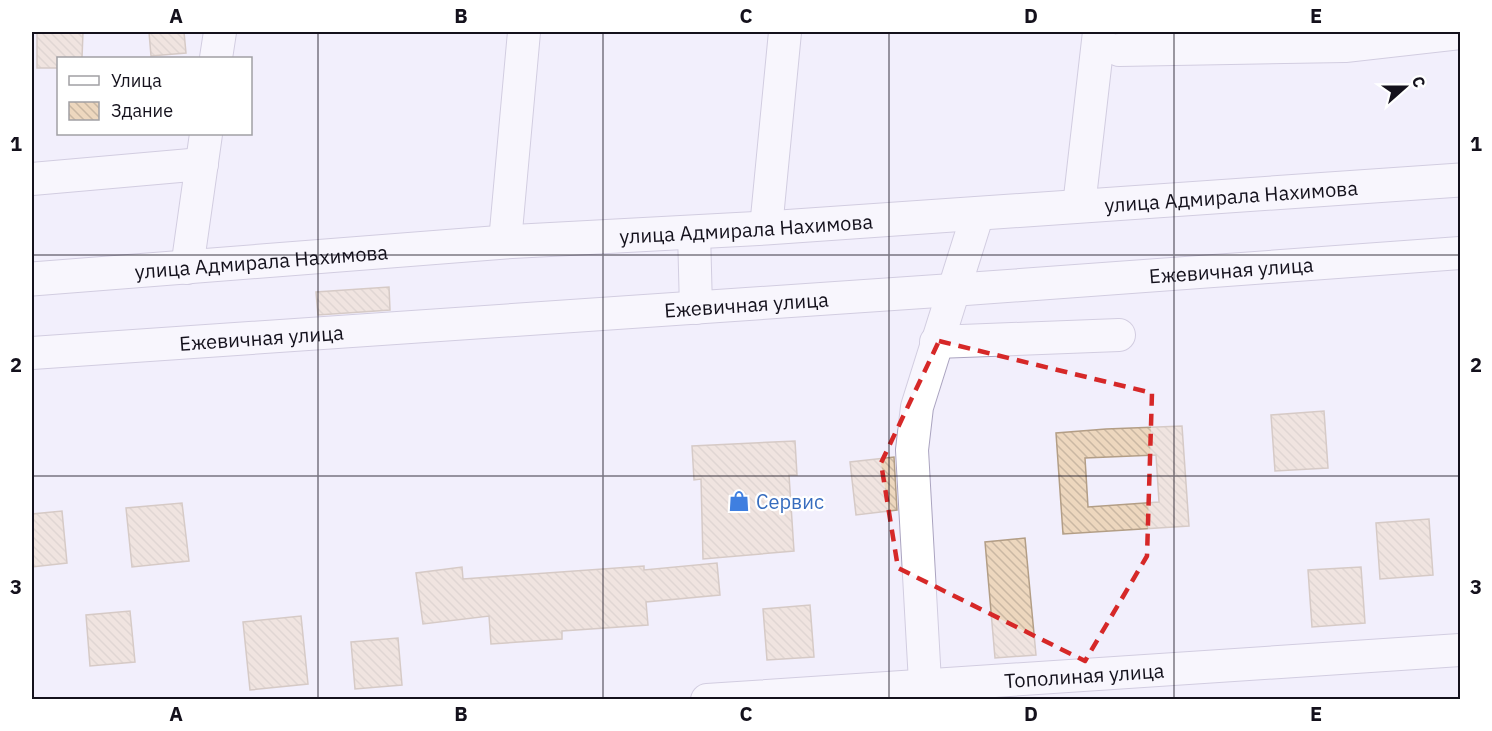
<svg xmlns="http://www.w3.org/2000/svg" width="1492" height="731" viewBox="0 0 1492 731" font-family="'IBM Plex Sans',sans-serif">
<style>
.building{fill:url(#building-back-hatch);stroke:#b39e86;stroke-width:1.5;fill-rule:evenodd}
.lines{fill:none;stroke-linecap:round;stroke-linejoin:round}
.minor-casing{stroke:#aba4c0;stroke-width:34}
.major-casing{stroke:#aba4c0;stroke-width:35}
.minor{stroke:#fff;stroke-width:32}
.major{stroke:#fff;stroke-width:33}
.marked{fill:none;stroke:#d62828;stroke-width:4.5;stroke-dasharray:12 8;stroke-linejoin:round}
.grid{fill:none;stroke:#14111c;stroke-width:1.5;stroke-opacity:0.55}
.labels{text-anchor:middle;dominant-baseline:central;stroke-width:4.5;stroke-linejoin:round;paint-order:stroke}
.street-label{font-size:20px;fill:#14111c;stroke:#fff}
.shop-label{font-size:20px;fill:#366cbe;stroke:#fff;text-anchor:start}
.neatline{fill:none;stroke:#14111c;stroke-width:2}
.grid-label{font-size:20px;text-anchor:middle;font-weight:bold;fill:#14111c}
</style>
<defs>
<pattern id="building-back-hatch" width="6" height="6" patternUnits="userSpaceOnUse" patternTransform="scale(1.5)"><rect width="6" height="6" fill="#edd7be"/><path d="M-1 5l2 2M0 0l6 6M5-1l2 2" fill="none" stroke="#cab8a3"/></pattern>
</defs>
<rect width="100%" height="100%" fill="#f2effc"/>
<path class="building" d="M37,32H83L82,58H58V68H37Z
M149,32H184L186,53L151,56Z
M389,287L390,310L318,315L316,292Z
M1324,411L1328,468L1275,471L1271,415Z
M1182,426L1189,526L1063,534L1056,433L1106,429ZM1156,455L1159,502L1088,507L1085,458Z
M795,441L797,475H789L794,551L703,559L701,479L694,480L692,446Z
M894,457L897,510L856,515L850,462Z
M182,503L189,561L132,567L126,508Z
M62,511L67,563L32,567V514Z
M1429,519L1433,575L1380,579L1376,523Z
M1025,538L1036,655L995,658L985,542Z
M717,563L720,595L646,602L648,625L562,631V639L491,644L489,616L423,624L416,573L462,567L463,579L644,566V570Z
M1361,567L1365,623L1312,627L1308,570Z
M810,605L814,657L767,660L763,609Z
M130,611L135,662L90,666L86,615Z
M301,616L308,684L250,690L243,622Z
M398,638L402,685L355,689L351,642Z"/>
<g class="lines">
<defs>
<g id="minor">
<path d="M1119,50L1345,46L1460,33"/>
<path d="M216,58L220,32"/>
<path d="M32,179L202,164"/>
<path d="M1079,206L1099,32"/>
<path d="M766,228L785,32"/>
<path d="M694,232L696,308"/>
<path d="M505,242L524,32"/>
<path d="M187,268L206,134"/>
<path d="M936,342L1119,335"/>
<path id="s1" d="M32,353L952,290L1460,253"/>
<path id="s2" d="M707,700L1460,650"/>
<path d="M926,700L912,450L917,407L978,213"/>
</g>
<g id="major">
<path id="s3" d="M32,279L505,242L766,228L1460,180"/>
</g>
</defs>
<use href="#minor" class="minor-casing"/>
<use href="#major" class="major-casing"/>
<use href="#minor" class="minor"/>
<use href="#major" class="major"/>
</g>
<path d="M0 0H1492V731H0ZM939,341L1152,393L1147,556L1085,661L898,568L881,463Z" fill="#f2effc" fill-opacity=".55" fill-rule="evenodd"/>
<path class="marked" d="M939,341L1152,393L1147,556L1085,661L898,568L881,463Z"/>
<path class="grid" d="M318,32V700M603,32V700M889,32V700M1174,32V700M32,255H1460M32,476H1460"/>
<defs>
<symbol id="shop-bare" viewBox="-9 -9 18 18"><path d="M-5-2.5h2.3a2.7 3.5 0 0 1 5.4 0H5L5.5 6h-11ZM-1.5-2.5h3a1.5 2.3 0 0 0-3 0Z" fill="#3f7fe0" stroke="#fff" stroke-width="2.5" paint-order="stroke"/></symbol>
</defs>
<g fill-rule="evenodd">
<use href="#shop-bare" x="724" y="486" width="30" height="30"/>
</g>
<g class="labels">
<g class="street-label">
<text stroke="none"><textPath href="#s3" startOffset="1202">улица Адмирала Нахимова</textPath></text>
<text stroke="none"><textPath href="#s3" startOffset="716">улица Адмирала Нахимова</textPath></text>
<text stroke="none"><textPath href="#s3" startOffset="230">улица Адмирала Нахимова</textPath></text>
<text stroke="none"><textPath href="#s1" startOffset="1202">Ежевичная улица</textPath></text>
<text stroke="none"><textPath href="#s1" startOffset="716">Ежевичная улица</textPath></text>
<text stroke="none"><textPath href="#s1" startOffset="230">Ежевичная улица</textPath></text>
<text stroke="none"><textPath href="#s2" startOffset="378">Тополиная улица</textPath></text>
</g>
<g class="shop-label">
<text x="756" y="501">Сервис</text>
</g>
</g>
<rect width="1492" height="731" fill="none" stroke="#ffffff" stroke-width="66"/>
<rect x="57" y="57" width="195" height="78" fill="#ffffff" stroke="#a1a0a4" stroke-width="1.5"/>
<rect x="69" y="76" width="30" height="9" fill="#ffffff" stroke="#a1a0a4" stroke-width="1.5"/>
<text x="111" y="87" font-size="18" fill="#14111c">Улица</text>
<rect x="69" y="102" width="30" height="18" fill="url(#building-back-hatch)" stroke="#a1a0a4" stroke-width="1.5"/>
<text x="111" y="117" font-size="18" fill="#14111c">Здание</text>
<g transform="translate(1405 87) rotate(69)" stroke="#ffffff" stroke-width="4.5" paint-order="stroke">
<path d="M0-4.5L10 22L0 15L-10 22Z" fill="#14111c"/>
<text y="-9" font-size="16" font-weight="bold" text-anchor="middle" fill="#14111c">С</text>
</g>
<rect x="33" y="33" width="1426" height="665" class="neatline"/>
<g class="grid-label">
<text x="176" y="23">A</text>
<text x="461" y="23">B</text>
<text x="746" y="23">C</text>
<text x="1031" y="23">D</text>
<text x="1316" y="23">E</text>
<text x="16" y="151">1</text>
<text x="1476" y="151">1</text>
<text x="16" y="372">2</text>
<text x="1476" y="372">2</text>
<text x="16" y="594">3</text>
<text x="1476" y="594">3</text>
<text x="176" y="721">A</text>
<text x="461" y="721">B</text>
<text x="746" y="721">C</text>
<text x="1031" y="721">D</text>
<text x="1316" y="721">E</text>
</g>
</svg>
